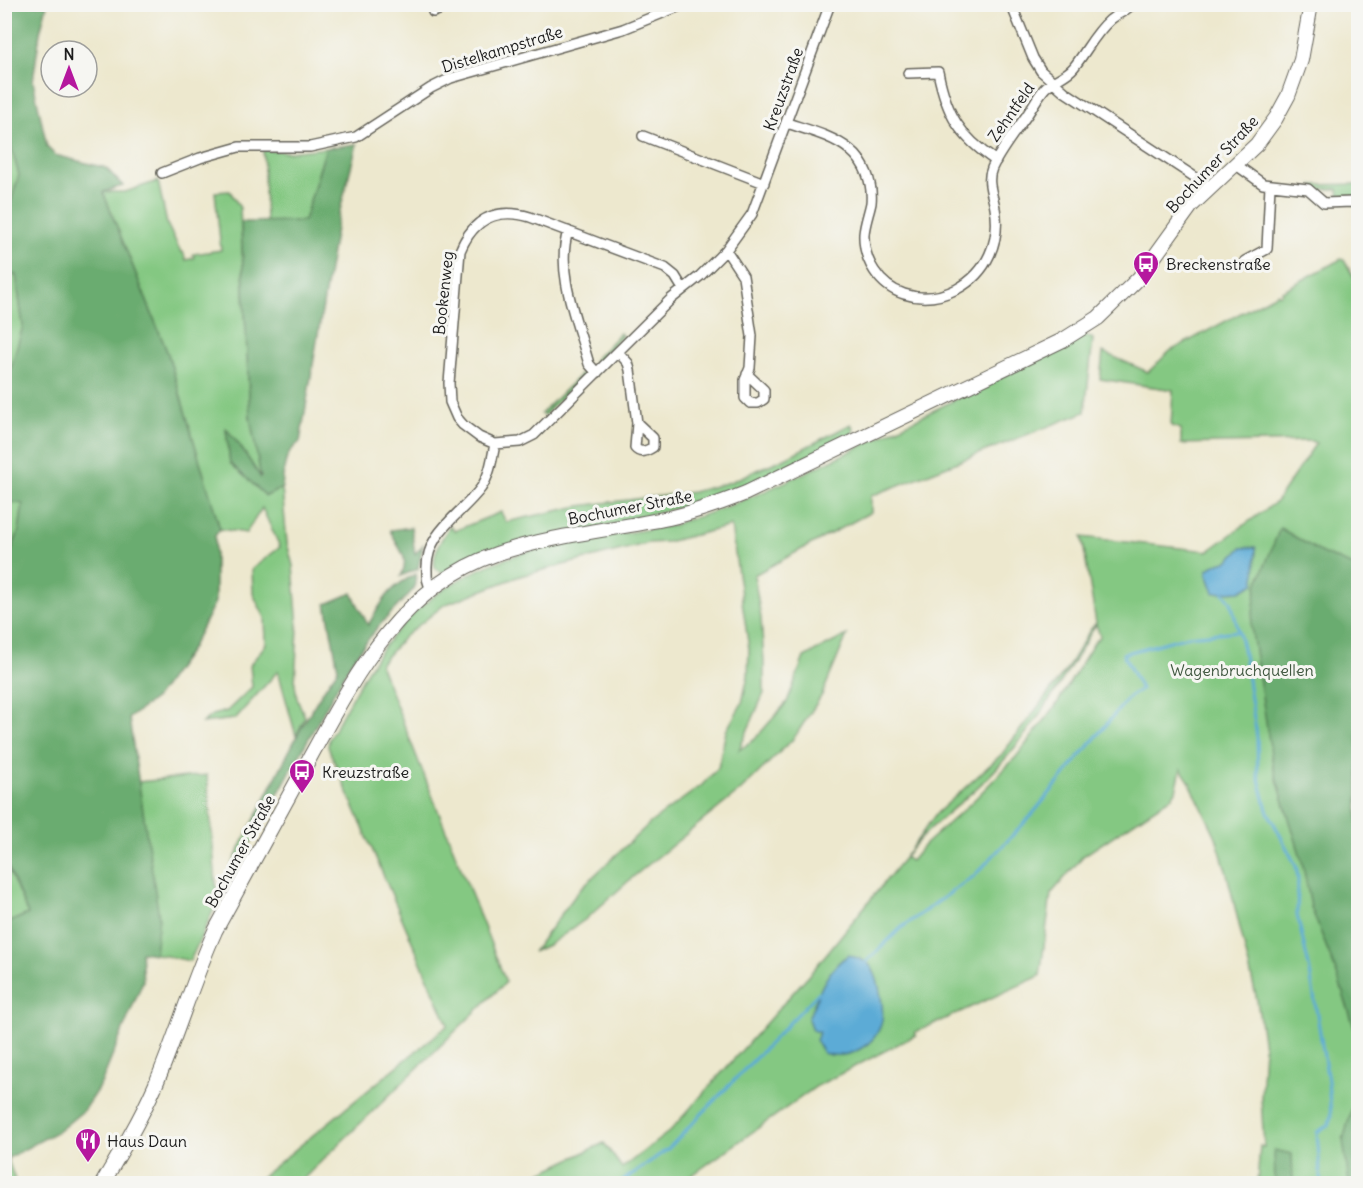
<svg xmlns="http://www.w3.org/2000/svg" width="1363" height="1188" viewBox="0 0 1363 1188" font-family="Delius,sans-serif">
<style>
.green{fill:#84c882;stroke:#50724f;stroke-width:1.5;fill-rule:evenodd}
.forest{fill:#6bac70;stroke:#446446;stroke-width:1.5}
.water{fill:#5babd6;stroke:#3c6479;stroke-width:1.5}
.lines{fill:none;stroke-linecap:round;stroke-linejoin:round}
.stream{stroke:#5babd6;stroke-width:3}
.street-casing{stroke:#65635a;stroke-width:12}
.secondary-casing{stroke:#65635a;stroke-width:16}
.street{stroke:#fff;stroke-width:9}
.secondary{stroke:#fff;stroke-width:14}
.labels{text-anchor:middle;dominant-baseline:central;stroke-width:6;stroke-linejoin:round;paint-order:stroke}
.street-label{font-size:16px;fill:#1c1c1c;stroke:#f6f6f2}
.poi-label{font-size:16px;fill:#1c1c1c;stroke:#f6f6f2;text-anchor:start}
.park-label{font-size:16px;fill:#405840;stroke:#f6f6f2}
</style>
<rect width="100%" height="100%" fill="#f6f6f2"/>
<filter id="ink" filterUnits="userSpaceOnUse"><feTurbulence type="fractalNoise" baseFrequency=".0167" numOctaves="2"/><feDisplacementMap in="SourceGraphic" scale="12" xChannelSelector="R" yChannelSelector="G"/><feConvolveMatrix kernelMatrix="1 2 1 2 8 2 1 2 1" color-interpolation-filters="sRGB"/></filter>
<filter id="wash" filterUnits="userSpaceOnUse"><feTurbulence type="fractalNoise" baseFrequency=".008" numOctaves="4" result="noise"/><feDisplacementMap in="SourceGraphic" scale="24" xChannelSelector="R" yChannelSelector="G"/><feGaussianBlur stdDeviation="1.35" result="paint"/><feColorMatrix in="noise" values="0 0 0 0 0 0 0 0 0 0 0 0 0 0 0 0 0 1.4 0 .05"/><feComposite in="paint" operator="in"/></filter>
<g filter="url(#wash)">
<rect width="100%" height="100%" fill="#ede8ce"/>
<path class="green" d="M4,124L19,175L7,216L4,209Z
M326,148L304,221L266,222L263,150L288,152Z
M158,181L167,224L181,252H183L186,260L194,258L193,254L221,250L215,192L230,191L240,208L250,417L262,480L240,446L226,430L230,463L266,496L282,488L287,543L293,566L298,627L295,684L297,698L305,717L296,736L278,671L235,719L202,723L212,715L227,711L252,687L250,665L266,644L265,618L253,594L252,569L280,547L262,508L246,533L220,529L168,354L103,192H125Z
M1358,184V200L1356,198H1339L1338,189H1323V196L1313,185Z
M1341,259L1344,260L1358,284V1183H1257L1260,1146L1264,1147L1261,1098L1264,1047L1257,1000L1227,874L1216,837L1189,781L1181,769L1176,791L1172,797L1083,856L1051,894L1040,976L918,1031L915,1032L916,1035L817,1086L681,1183L518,1184L604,1143L622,1168L670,1131L814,969L905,857L935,815L1002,754L1066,670L1090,630L1096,623L1082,537L1208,551L1276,502L1316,443L1311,441L1181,444V429L1171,426L1173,390L1100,379L1103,352L1148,372L1170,351L1278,293L1279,295L1282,293V291ZM1096,624L1100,637L1095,641L1055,707L1016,757L971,803L924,845L911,861L905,857C927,827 955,809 981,784C1029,739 1063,680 1096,624Z
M5,274L16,275L23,326L5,389Z
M620,333L622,336L604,354V359L600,363L593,361Z
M1083,334L1093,339L1085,412L871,496V512L754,575L761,618L764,662V693L739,750L755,739L787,702L804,657L847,635L822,695L794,738L741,790L633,877L586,919L550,944L533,952L580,889L650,823L702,785L718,768L726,731L742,703L748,676L749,649L731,526L667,542L649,543L520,576L444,605L404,637L380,664L506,982L299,1183L253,1184L448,1025L328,747L329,739C346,709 361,677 382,649C459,546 559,545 675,525L680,522C739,506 793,478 849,452C920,417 991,382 1062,347Z
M587,368L589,374L583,380H579L544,416L541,414Z
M851,424L854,429L852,434L826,446L825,449L752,484L715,498L453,567L443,573L435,568C432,553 442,538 450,526L454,531L501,512L506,522L579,506L693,492L730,482L787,457Z
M5,501L23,503L19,531L5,567Z
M207,775L217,896L214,909L190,961L141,951L138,782Z
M250,828L257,832L222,895L219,891Z
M4,860L28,914L5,924H4Z
M4,1148L16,1183H5Z"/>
<path class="forest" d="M5,4L47,5L40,33L33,81L47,147L55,155L106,168L123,186L103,192L168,354L220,529L215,536V602L191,649L156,698L129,718L159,917L155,954L141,952L143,981L101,1084L83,1111L60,1130L7,1159L4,1148L5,924L28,914L5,860V567L19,531L23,504L4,501L5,389L23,326L16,275L5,274V209L7,215L19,175L5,124Z
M357,144L337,222L300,442C283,454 284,470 282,488L266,496L230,463L226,428L240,446L261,478L250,417L241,222L304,221L326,148Z
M411,527L415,554L423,545L418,569L401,576C411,555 397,549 390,530Z
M1280,528L1322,553L1358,568V1039L1336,972L1311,907L1302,861L1273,766L1251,626L1257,585Z
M416,574L414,589L377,628L351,662L257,832L250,828C279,774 302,718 338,669L326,604L352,593L368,625C384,599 388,588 416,574Z
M1358,1095V1183H1349L1343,1140L1352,1108Z
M1274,1150L1292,1154L1293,1183H1275Z"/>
<path class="water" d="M1256,547L1255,583L1240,591L1214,593L1207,573L1208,569L1216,564L1229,560L1241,548Z
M849,955C855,957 862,960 866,962C873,966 876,976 878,983C881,995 884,1008 882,1020C877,1046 847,1061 823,1053L816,1041L819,1032L812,1030L808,1019C817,997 827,967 849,955Z"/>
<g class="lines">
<path class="stream" d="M1224,593L1231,602L1243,648L1257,737L1258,775L1267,810L1296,866L1298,878L1297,915L1309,966L1328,1081L1331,1115L1329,1125L1317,1132L1321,1184
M866,962L901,928L974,876L1030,817L1129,697L1141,689L1123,654L1188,636L1239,631
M618,1184L668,1149L819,992"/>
</g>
</g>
<g filter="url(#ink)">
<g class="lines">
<defs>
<path id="street" d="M1011,4L1033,58L1041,71L1065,92L1210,187
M433,12L455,4
M908,73L938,72C947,115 959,136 996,161
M787,123C808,130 833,136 850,150C865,162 873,183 871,203C869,213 865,223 864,234C863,260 879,286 904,294C922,300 941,297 957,289C987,273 1001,241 995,208C993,195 986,182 992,168C1001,149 1015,132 1027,115C1033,106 1038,96 1045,88C1053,80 1067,76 1074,67C1086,52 1095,33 1110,20C1116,15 1123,12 1129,7L1131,4
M643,136L764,183
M1235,164L1263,184L1308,189L1324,203L1352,202L1358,206
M162,173L200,158L239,147H310L356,137L431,88L451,78L623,29L685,4
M568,231C555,272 578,324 589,364L597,373
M726,250L743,276L752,336L750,368L745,380V398L750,403H758L764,399V390L747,374
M1245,261L1267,249L1270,185
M683,289L675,276L665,268L530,217C496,207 473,219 460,251L449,383L450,402L457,418L463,425L479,437L495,444L520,442L534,435L671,299L700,276L726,250L752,214L830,4
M618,352L628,363L630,370L637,423L635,448C640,454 647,451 653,447V438L637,423
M431,588C427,583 427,578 427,571C425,532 461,515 481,488C490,475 492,459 495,444"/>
<path id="secondary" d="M102,1184C121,1152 140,1120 155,1086C177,1035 192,982 215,931C244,878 273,825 302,772C350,685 395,589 496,554C552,535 611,530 669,518C696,512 721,503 746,493L1063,340L1098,318L1139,278L1191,206L1257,144L1276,118L1288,96L1301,60L1311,4"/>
</defs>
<use href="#street" class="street-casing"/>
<use href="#secondary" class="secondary-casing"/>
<use href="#street" class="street"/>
<use href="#secondary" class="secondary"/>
</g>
</g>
<defs>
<symbol id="bus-pin" viewBox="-11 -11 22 30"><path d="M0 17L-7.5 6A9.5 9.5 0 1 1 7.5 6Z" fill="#b5179e" stroke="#f6f6f2"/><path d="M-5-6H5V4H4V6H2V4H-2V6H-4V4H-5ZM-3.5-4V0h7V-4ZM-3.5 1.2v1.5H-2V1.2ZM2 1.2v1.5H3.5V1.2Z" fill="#fff"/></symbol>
<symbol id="restaurant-pin" viewBox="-11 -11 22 30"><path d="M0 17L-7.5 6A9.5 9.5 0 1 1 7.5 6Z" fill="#b5179e" stroke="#f6f6f2"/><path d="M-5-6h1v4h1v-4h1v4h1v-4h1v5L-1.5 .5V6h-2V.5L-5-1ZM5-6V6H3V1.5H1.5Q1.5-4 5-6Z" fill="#fff"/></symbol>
</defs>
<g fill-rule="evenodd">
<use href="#bus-pin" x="1131" y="249" width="30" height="40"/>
<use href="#bus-pin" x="287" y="757" width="30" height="40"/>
<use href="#restaurant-pin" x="73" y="1126" width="30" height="40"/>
</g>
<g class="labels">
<g class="street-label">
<text transform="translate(502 49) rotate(-17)">Distelkampstraße</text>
<text transform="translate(783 89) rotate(-70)">Kreuzstraße</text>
<text transform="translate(1011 112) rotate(-55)">Zehntfeld</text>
<text transform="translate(1212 164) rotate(-47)">Bochumer Straße</text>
<text transform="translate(443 293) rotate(-84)">Bookenweg</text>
<text transform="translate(630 507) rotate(-11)">Bochumer Straße</text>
<text transform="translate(240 851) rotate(-61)">Bochumer Straße</text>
</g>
<g class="poi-label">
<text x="1166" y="264">Breckenstraße</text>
<text x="322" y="772">Kreuzstraße</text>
<text x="107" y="1141">Haus Daun</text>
</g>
<g class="park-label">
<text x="1242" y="670">Wagenbruchquellen</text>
</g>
</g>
<rect width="1363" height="1188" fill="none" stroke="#f6f6f2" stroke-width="24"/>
<g transform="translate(69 69)"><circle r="28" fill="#f6f6f2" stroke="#9f9f9c" stroke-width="1.5"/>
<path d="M0-4.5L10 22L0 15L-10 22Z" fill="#b5179e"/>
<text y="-9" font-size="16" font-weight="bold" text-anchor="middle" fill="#1c1c1c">N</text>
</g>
</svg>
